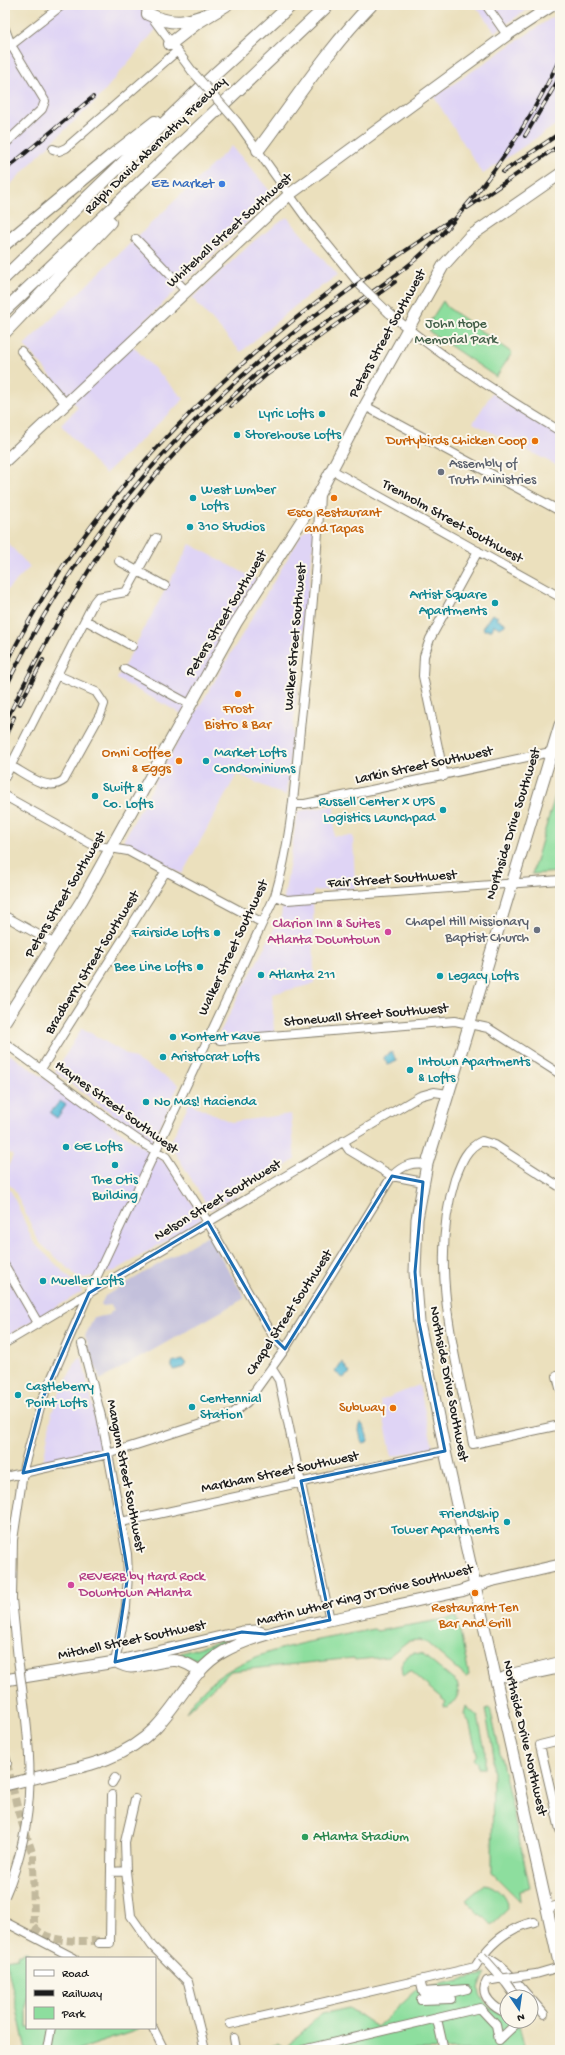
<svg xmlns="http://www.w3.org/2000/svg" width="565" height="2055" viewBox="0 0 565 2055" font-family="'Gochi Hand',sans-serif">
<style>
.built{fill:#dfd4f5}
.industrial{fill:#c3c0db}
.green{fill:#8dde9e;stroke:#547d5d}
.water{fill:#59bcd8;stroke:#3a6c7a}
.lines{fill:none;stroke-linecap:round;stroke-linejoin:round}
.minor-tunnel{stroke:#c2b99d;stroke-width:8;stroke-dasharray:8 4;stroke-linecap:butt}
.minor-casing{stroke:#847e6c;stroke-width:10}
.major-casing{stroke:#847e6c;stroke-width:13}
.highway-casing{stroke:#847e6c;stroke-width:14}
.minor{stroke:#fff;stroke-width:8}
.major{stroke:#fff;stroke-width:11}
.highway{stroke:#fff;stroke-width:12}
.rail-casing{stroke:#1c1c1c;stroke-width:4}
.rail{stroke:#fbf7ec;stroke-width:2.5;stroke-dasharray:8;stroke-linecap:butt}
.minor-bridge-casing{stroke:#847e6c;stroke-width:10;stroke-linecap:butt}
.major-bridge-casing{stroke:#847e6c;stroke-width:13;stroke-linecap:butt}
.minor-bridge{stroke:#fff;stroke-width:8}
.major-bridge{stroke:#fff;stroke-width:11}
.marked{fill:none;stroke:#1f6fb2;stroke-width:3;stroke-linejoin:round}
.shop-dot{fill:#3f7fe0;stroke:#fbf7ec;stroke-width:1.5}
.culture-dot{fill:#0f9aa8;stroke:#fbf7ec;stroke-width:1.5}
.food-dot{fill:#e8710a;stroke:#fbf7ec;stroke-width:1.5}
.worship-dot{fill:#6b7280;stroke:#fbf7ec;stroke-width:1.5}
.hotel-dot{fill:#d1479c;stroke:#fbf7ec;stroke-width:1.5}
.leisure-dot{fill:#2e9e5b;stroke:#fbf7ec;stroke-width:1.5}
.labels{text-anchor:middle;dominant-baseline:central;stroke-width:4;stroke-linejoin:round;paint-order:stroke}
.street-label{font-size:14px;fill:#1c1c1c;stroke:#fbf7ec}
.shop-label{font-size:14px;fill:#366cbe;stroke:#fbf7ec;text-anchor:end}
.park-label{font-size:14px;fill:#44604a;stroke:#fbf7ec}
.culture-label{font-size:14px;fill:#0d838f;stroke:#fbf7ec;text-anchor:start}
.food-label{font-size:14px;fill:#c56008;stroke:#fbf7ec;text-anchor:end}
.worship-label{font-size:14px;fill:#5b616d;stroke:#fbf7ec;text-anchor:start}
.hotel-label{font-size:14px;fill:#b23c85;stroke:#fbf7ec;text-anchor:end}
.leisure-label{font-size:14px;fill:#27864d;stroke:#fbf7ec;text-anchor:start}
</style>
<rect width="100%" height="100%" fill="#fbf7ec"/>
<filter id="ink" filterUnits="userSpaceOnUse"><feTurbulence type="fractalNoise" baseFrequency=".025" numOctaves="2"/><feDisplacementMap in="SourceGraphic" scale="8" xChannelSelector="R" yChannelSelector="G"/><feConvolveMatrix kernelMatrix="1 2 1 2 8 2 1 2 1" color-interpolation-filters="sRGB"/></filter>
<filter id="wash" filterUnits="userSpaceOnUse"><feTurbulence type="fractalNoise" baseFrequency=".012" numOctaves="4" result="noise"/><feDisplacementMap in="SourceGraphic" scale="16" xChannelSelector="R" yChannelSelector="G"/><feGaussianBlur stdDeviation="0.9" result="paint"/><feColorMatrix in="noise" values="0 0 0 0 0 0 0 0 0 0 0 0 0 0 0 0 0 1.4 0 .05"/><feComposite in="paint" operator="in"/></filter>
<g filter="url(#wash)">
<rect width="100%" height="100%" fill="#ebe0bd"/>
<path class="built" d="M60,5H142L157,28L96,101L55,139L5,190V47Z
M475,5H534L495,32Z
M560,12V122L483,174L434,97Z
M232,146L274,196L126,339L184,399L105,474L61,425L78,407L24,345Z
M287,217L337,276L307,296L241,352L192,298L255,240Z
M492,393L560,436V467L473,423Z
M316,519L286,796L237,774L182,874L123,841L165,764L302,534Z
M5,540L30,567L5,592Z
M190,544L257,580L182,714L117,679Z
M334,806V836H353L355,888L313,891L314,984L272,994L274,1034L220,1037V1032L281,916L298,811Z
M82,1028L179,1085L152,1143L55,1072Z
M5,1051L167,1164L202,1219L115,1271L80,1279L39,1242L14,1189L5,1181V1173L13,1156L5,1150Z
M189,1103L231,1122L291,1114L295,1160L210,1210L170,1144Z
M5,1186L11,1191L34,1243L77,1285L82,1292L5,1337Z
M78,1358H82L102,1448L43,1462L52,1413L58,1396Z
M419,1385L433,1448L392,1457L380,1401Z"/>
<path class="industrial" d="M208,1235L245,1298L100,1380L85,1336L94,1318L108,1315L114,1310L111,1305L103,1306L101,1304L105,1296Z"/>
<path class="green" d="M443,301L447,307L512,353L496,377L430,332L429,323Z
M560,779V872L532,874Z
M457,1617L469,1675L466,1677L427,1643L419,1640L408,1641L388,1657L354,1660L353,1658L231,1671L186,1712C224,1649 309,1643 374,1629L377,1631Z
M224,1640L225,1641L200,1660L181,1655V1653Z
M414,1653L422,1654L457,1683C461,1694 456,1700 448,1708L443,1707L446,1702L411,1672L409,1671L404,1675C397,1665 404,1656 414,1653Z
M466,1706L478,1717L485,1750V1768H478V1763L474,1759L477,1754L469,1722L464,1714Z
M490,1708L530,1888L519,1891L520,1901L492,1873L493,1756H494L485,1709Z
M485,1884C497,1886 507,1898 508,1909L491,1925L466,1900Z
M26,1952L37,1958H27V2028H136L138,2030L77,2050H26L6,1960L17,1958V1955Z
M487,1974C485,1977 482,1981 480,1985C475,1999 497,2013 507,2017V2021H518L525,2050H260L279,2044L284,2049L321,2014L349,2008L377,2027L418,1989Z"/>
<path class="water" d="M492,614L498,617L496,619L505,623V625L500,628L494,625L492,630H484L483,627Z
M392,1052L397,1061L388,1065L383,1057Z
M60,1101L66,1105L57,1118L50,1113Z
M183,1360L186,1364L185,1367L174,1370L172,1369V1363Z
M342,1362L350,1373L343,1378L335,1372Z
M360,1424H362C364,1428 371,1436 367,1442L362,1443L359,1431Z"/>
</g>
<g filter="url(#ink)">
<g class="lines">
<path class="minor-tunnel" d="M7,1763L18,1811L33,1855L34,1927C49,1945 83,1940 104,1941"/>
<defs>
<path id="minor" d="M143,5L192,71
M486,5L507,35
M5,29L11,45L45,101L42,109L5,144
M5,48L11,45L62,5
M237,122L309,222L361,286
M53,149L59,151L66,148L176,52
M136,239L186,291
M389,313C440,356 502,396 560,431
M21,351L66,404
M365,406L560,511
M332,470L560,597
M119,561L165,586
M85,620L132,646
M125,669L191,705
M11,766C26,774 48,793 64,780L101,713L104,704L96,692L57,675
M444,776L423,676L424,656L430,639L478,551
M5,777L94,602L98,597L126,592L156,538
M5,796L93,845L128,851L261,922
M293,804H305L560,750
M275,896L287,900L560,880
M5,916L55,944
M208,1036L220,1040L455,1021L488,1028L560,1074
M5,1043L105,1117L144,1144L166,1157L203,1214L275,1339L285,1349
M41,1069L166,871
M343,1141L349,1150L392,1176L423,1182
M560,1187L495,1145L482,1141C466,1148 461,1163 455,1179C428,1265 456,1358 473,1444L560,1425
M5,1266L38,1323
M5,1343L420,1096L434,1092L448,1094
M82,1344L101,1416L127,1554L128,1574L126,1607L115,1662
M272,1369L279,1380L330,1620
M557,1376L560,1388
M5,1477L108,1454L232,1414L247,1402L285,1349L392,1176C403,1165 412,1162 427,1164
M121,1522L445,1451
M18,1659L12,1599L13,1540L24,1466L42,1400L89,1293L275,896C292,839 295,779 301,719C309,644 317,568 320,492
M504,1677L513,1679L560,1669
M496,1680L511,1673L560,1661
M560,1740L540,1745L560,1830
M5,1756L7,1763
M112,1783L115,1778
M126,1871L125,1842L135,1799
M111,1872L126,1871L131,1916L152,1946L188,1982L205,2050
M547,1908L560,1905
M5,1922L74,1958
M99,1943H110L112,1795
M482,1956C503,1963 515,1981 529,1997
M498,1979L487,1981C478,1995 495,2009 507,2013
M420,1980L423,1992L467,1989L421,2000L451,1999
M531,1999L544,2014
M437,2019L444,2050
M230,2024L475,1967C489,1944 507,1928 534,1922
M153,2028L164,2050
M234,2038L236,2049
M47,2050L51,2028
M302,2050L480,2008L496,2025L499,2040L519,2021"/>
<path id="major" d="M5,461L290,194L507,35L553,5
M560,725L427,1164L417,1219L415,1272L419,1322L445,1451L560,1967
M5,1021L82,900L236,623L320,492L365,406L443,266L469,237L560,174
M116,1662C120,1664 126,1667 131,1667C161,1666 172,1650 200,1672
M5,1680L115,1662L242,1632L256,1631L265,1634
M30,1779C75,1768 121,1763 155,1728C179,1704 193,1669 223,1652C259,1632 300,1626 339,1618C380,1609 420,1600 461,1591L490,1581L560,1565"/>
<path id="highway" d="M148,14C176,27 187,22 214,12
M170,44L198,22L226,5
M258,150C295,101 328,49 371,5
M5,244L110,157L155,122
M5,277L213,76L291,5
M5,310L328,5
M5,332L110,222"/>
</defs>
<use href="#minor" class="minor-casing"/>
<use href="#major" class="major-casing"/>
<use href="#highway" class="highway-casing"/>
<use href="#minor" class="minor"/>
<use href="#major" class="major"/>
<use href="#highway" class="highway"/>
<defs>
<path id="rail" d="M525,136L560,77
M5,170L93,97
M503,172L560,133
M467,208L560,145
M231,406L265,376L395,282
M5,667C80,511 204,386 341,283
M5,689C74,544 176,424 303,325C350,287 401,254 451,220
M20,704L43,660
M5,723C28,674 54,626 83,580C103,547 123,514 147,485C181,444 220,407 259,372C306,331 362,303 410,264C434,245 452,223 471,200C508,154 535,112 560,58
M5,737L14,717"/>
</defs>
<use href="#rail" class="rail-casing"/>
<use href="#rail" class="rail"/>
<defs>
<path id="minor-bridge" d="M192,71L237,122
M361,286L389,313
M5,1896C41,1813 30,1745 18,1659
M482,1956L506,1983L516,1997
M498,1979L536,1974L560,1967"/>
<path id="major-bridge" d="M5,1785L30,1779"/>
</defs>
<use href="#minor-bridge" class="minor-bridge-casing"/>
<use href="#major-bridge" class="major-bridge-casing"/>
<use href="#minor-bridge" class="minor-bridge"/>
<use href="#major-bridge" class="major-bridge"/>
</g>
</g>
<path class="marked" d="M392,1176L423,1182L415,1272L419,1322L445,1451L301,1481L330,1620L265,1634L242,1632L115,1662L128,1574L108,1454L23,1473L42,1400L89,1293L208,1222L275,1339L285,1349Z"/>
<circle class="shop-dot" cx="222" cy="184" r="4"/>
<g class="culture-dot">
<circle cx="322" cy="414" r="4"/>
<circle cx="237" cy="435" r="4"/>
<circle cx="193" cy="498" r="4"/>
<circle cx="190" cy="527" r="4"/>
<circle cx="495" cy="603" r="4"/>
<circle cx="206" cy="761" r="4"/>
<circle cx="95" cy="796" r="4"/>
<circle cx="443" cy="810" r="4"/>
<circle cx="217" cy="933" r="4"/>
<circle cx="200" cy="967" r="4"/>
<circle cx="261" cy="975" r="4"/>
<circle cx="440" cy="976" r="4"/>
<circle cx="173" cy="1037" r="4"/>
<circle cx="163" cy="1057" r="4"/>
<circle cx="410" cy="1070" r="4"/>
<circle cx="146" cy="1102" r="4"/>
<circle cx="66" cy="1147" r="4"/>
<circle cx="115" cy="1165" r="4"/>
<circle cx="43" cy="1281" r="4"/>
<circle cx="18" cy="1395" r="4"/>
<circle cx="192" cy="1407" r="4"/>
<circle cx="507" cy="1522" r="4"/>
</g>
<g class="food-dot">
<circle cx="535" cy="441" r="4"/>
<circle cx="334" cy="498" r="4"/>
<circle cx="238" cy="694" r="4"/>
<circle cx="179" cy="761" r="4"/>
<circle cx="393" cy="1408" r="4"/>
<circle cx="475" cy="1593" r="4"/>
</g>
<g class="worship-dot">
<circle cx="441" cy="472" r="4"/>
<circle cx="537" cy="930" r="4"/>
</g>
<g class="hotel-dot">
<circle cx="388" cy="932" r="4"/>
<circle cx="71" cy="1585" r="4"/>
</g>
<circle class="leisure-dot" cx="305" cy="1837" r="4"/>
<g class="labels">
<g class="street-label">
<text transform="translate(156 146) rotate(-44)">Ralph David Abernathy Freeway</text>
<text transform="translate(230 231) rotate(-42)">Whitehall Street Southwest</text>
<text transform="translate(388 334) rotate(-61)">Peters Street Southwest</text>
<text transform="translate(452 522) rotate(29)">Trenholm Street Southwest</text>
<text transform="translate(227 614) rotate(-59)">Peters Street Southwest</text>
<text transform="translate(296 637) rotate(-85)">Walker Street Southwest</text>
<text transform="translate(424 766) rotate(-12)">Larkin Street Southwest</text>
<text transform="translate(514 824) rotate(-73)">Northside Drive Southwest</text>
<text transform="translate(392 880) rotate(-4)">Fair Street Southwest</text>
<text transform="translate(66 895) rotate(-59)">Peters Street Southwest</text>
<text transform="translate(234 948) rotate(-65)">Walker Street Southwest</text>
<text transform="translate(93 963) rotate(-58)">Bradberry Street Southwest</text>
<text transform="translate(366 1016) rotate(-5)">Stonewall Street Southwest</text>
<text transform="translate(116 1108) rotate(36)">Haynes Street Southwest</text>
<text transform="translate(218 1201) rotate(-31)">Nelson Street Southwest</text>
<text transform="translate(290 1313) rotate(-57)">Chapel Street Southwest</text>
<text transform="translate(448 1384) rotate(79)">Northside Drive Southwest</text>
<text transform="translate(280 1473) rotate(-12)">Markham Street Southwest</text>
<text transform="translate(125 1476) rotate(79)">Mangum Street Southwest</text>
<text transform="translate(365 1596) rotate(-14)">Martin Luther King Jr Drive Southwest</text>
<text transform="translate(132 1641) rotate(-12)">Mitchell Street Southwest</text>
<text transform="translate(524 1738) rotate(77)">Northside Drive Northwest</text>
</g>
<g class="shop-label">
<text x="214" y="184">EZ Market</text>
</g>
<g class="park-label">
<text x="456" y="324">John Hope<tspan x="456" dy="16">Memorial Park</tspan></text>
</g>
<g class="culture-label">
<text x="314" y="414" text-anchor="end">Lyric Lofts</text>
<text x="245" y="435">Storehouse Lofts</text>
<text x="201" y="490">West Lumber<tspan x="201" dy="16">Lofts</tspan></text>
<text x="198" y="527">310 Studios</text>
<text x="487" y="595" text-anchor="end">Artist Square<tspan x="487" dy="16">Apartments</tspan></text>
<text x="214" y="753">Market Lofts<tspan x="214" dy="16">Condominiums</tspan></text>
<text x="103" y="788">Swift &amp;<tspan x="103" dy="16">Co. Lofts</tspan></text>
<text x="435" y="802" text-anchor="end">Russell Center x UPS<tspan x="435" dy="16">Logistics Launchpad</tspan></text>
<text x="209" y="933" text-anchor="end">Fairside Lofts</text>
<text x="192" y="967" text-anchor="end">Bee Line Lofts</text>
<text x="269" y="975">Atlanta 211</text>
<text x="448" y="976">Legacy Lofts</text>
<text x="181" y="1037">Kontent Kave</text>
<text x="171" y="1057">Aristocrat Lofts</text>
<text x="418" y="1062">Intown Apartments<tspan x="418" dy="16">&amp; Lofts</tspan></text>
<text x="154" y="1102">No Mas! Hacienda</text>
<text x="74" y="1147">GE Lofts</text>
<text x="115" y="1180" text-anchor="middle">The Otis<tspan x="115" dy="16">Building</tspan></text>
<text x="51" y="1281">Mueller Lofts</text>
<text x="26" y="1387">Castleberry<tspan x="26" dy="16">Point Lofts</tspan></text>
<text x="200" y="1399">Centennial<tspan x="200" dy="16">Station</tspan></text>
<text x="499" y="1514" text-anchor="end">Friendship<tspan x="499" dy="16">Tower Apartments</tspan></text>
</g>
<g class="food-label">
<text x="527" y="441">Durtybirds Chicken Coop</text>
<text x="334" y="513" text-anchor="middle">Esco Restaurant<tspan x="334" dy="16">and Tapas</tspan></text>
<text x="238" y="709" text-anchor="middle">Frost<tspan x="238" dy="16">Bistro &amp; Bar</tspan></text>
<text x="171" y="753">Omni Coffee<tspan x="171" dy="16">&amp; Eggs</tspan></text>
<text x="385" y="1408">Subway</text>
<text x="475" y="1608" text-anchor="middle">Restaurant Ten<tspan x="475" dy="16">Bar And Grill</tspan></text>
</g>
<g class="worship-label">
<text x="449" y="464">Assembly of<tspan x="449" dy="16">Truth Ministries</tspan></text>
<text x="529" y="922" text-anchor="end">Chapel Hill Missionary<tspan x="529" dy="16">Baptist Church</tspan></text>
</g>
<g class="hotel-label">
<text x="380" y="924">Clarion Inn &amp; Suites<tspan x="380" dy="16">Atlanta Downtown</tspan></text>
<text x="79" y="1577" text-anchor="start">REVERB by Hard Rock<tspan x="79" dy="16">Downtown Atlanta</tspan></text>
</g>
<g class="leisure-label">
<text x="313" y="1837">Atlanta Stadium</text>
</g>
</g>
<rect width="565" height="2055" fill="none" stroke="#fbf7ec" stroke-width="20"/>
<rect x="26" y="1957" width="130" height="72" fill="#fbf7ec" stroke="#a29f99"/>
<rect x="34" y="1970" width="20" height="6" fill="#ffffff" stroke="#a29f99"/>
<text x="62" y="1977" font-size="12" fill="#1c1c1c">Road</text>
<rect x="34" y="1990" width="20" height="6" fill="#1c1c1c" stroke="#a29f99"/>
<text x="62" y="1997" font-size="12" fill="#1c1c1c">Railway</text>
<rect x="34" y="2007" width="20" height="12" fill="#8dde9e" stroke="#a29f99"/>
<text x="62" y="2017" font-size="12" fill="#1c1c1c">Park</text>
<g transform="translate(519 2009) rotate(167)"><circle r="19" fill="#fbf7ec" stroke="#a29f99"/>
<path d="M0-3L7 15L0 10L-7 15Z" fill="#1f6fb2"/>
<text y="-6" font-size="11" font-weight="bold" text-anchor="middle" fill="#1c1c1c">N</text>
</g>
</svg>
